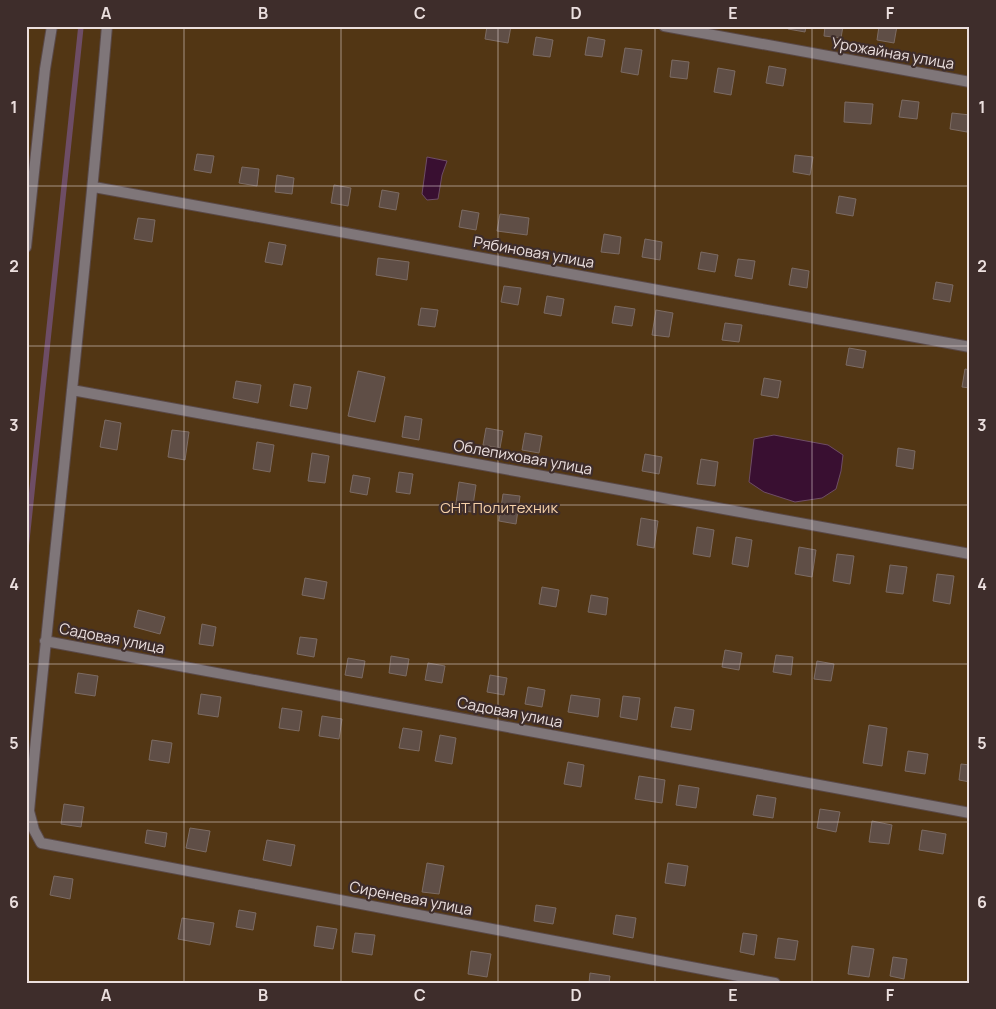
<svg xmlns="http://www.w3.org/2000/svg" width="996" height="1009" viewBox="0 0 996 1009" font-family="Manrope,sans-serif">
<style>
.green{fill:#523614}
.water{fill:#390f31;stroke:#6e4d65}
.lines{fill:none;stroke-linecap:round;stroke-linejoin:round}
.stream{stroke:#6e4d65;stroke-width:5.5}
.building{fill:#5f4e46;stroke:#7c6b63}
.lane-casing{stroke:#5a4948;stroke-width:12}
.lane{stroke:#7f7679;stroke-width:10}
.grid{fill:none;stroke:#ebdfde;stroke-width:1;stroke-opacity:0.55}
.labels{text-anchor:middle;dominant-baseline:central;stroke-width:4.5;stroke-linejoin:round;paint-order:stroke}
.street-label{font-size:15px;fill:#ebdfde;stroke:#3e2d2b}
.park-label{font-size:15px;fill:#f6d1a9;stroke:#3e2d2b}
.neatline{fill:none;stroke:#ebdfde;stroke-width:2}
.grid-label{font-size:16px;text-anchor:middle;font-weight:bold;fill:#ebdfde}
</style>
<rect width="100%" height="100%" fill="#3e2d2b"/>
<path class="green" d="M26,26H970V983H26Z"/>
<path class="water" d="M427,157L447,161L442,175L438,199L427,200L422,194Z
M774,435L828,445L843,455L841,471L836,489L822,498L795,502L764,492L749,482L754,439Z"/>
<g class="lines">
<path class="stream" d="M26,548L81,26"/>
</g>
<path class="building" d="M487,26H511L508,43L485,39Z
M789,26H806L805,32L788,29Z
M825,26H843L841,38L824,36Z
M879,26H897L894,43L877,40Z
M536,37L553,40L550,57L533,55Z
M588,37L605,40L602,57L585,55Z
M625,48L642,50L638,75L621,72Z
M672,60L689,62L687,79L670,77Z
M769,66L786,69L783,86L766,83Z
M718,68L735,71L731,95L714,92Z
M902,100L919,102L917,119L899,117Z
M845,102L873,104L871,124L844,122Z
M952,113L970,115L967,132L950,129Z
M197,154L214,156L211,173L194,170Z
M795,155L813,157L810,175L793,172Z
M242,167L259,169L257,186L239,183Z
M277,175L294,178L292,194L275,192Z
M334,185L351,188L348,206L331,203Z
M382,190L399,193L396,210L379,207Z
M839,196L856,199L853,216L836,213Z
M462,210L479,213L476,230L459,227Z
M500,214L529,218L527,235L497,231Z
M138,218L155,220L152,242L134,239Z
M604,234L621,237L619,254L601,252Z
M645,239L662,242L660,260L642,257Z
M269,242L286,245L282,265L265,262Z
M701,252L718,255L715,272L698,269Z
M378,258L409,262L407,280L376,275Z
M738,259L755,261L752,279L735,276Z
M792,268L809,271L807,288L789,285Z
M936,282L953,285L950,302L933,299Z
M504,286L521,288L518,305L501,302Z
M547,296L564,299L561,316L544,313Z
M615,306L635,309L632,326L612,323Z
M421,308L438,310L435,327L418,325Z
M656,310L673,313L669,337L652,335Z
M725,323L742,325L739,342L722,340Z
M849,348L866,351L863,368L846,365Z
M965,369L970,370V388L962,387Z
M358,371L385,377L375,422L348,416Z
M764,378L781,381L778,398L761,395Z
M236,381L261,385L258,403L233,398Z
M294,384L311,387L307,409L290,406Z
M405,416L422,419L419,440L402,437Z
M105,420L121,423L117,450L100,447Z
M486,428L503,431L500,448L483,445Z
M172,430L189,432L185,460L168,457Z
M525,433L542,436L539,453L522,450Z
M257,442L274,445L270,472L253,469Z
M898,448L915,451L913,469L896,466Z
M312,453L329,456L325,483L308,481Z
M645,454L662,457L659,474L642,471Z
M701,459L718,462L715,486L697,484Z
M399,472L413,474L410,494L396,492Z
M353,475L370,478L367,495L350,492Z
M459,482L476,485L472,512L455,510Z
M503,494L520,496L516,524L499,521Z
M641,518L658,521L654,548L637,545Z
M697,527L714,530L710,557L693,554Z
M736,537L752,540L748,567L732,564Z
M799,547L816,550L812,577L795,574Z
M837,554L854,556L850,584L833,581Z
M890,565L907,567L903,594L886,592Z
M937,574L954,576L950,604L933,601Z
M305,578L327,582L324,599L302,595Z
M542,587L559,590L556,607L539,604Z
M591,595L608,598L606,615L588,612Z
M138,610L165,617L160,634L134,627Z
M202,624L216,627L213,646L199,644Z
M300,637L317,639L314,657L297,654Z
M725,650L742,653L739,670L722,667Z
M776,655L793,657L791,675L773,672Z
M391,656L409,659L406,676L389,673Z
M348,658L365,661L362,678L345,675Z
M817,661L834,664L831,681L814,679Z
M428,663L445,666L442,683L425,680Z
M78,673L98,676L95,696L75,693Z
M490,675L507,678L504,695L487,692Z
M528,687L545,690L542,707L525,704Z
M201,694L221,697L218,717L198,714Z
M571,695L600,699L598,717L568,712Z
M623,696L640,698L637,720L620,717Z
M675,707L694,710L691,730L671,727Z
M282,708L302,711L299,731L279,728Z
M322,716L342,719L339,739L319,736Z
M869,725L887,728L882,766L863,763Z
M403,728L422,731L419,751L399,748Z
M440,735L456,738L452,764L435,761Z
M152,740L172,743L169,763L149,760Z
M908,751L928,754L925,774L905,771Z
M568,762L584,765L581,787L564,784Z
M961,764L970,765V782L959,780Z
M639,776L665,780L662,803L635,799Z
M679,785L699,788L696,808L676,805Z
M757,795L776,798L773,818L753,815Z
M64,804L84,807L81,827L61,824Z
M820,809L840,812L836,832L817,828Z
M872,821L892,825L889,844L869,842Z
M190,828L210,831L206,852L186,848Z
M147,830L167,833L165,847L145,843Z
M922,830L946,834L943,854L919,850Z
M267,840L295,845L291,866L263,860Z
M427,863L444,866L439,894L422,892Z
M668,863L688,866L685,886L665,883Z
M54,876L73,879L70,899L50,895Z
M536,905L556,908L553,924L534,921Z
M239,910L256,913L253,930L236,927Z
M616,915L636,918L633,938L613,934Z
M182,918L214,923L210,945L178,939Z
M317,926L337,929L333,949L314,946Z
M355,933L375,935L372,955L352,952Z
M743,933L757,935L754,955L740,952Z
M778,938L798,941L795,960L775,958Z
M852,946L874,949L869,977L848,974Z
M471,951L491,954L487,977L468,974Z
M893,957L907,959L904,979L890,976Z
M590,973L610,976L609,983H589Z"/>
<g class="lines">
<defs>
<path id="lane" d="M107,26C85,288 54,549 29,811L34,830L41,843L775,983
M664,26L970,82
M94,187L970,347
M26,247L45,69L52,26
M72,390L970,554
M45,641L970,813"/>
</defs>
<use href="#lane" class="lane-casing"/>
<use href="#lane" class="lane"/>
</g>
<path class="grid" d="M184,26V983M341,26V983M498,26V983M655,26V983M812,26V983M26,186H970M26,346H970M26,505H970M26,664H970M26,822H970"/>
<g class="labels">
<g class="street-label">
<text transform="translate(893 53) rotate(10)">Урожайная улица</text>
<text transform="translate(534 252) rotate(10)">Рябиновая улица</text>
<text transform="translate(523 457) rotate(10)">Облепиховая улица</text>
<text transform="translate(112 638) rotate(11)">Садовая улица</text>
<text transform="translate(510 712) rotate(11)">Садовая улица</text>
<text transform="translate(411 898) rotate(11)">Сиреневая улица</text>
</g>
<g class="park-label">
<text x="499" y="507">СНТ Политехник</text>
</g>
</g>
<rect width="996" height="1009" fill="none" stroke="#3e2d2b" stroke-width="55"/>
<rect x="28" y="28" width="940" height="954" class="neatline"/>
<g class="grid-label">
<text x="106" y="19">A</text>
<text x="263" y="19">B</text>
<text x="420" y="19">C</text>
<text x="576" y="19">D</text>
<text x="733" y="19">E</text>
<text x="890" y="19">F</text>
<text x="14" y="113">1</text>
<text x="982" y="113">1</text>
<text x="14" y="272">2</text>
<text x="982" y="272">2</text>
<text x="14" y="431">3</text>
<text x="982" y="431">3</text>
<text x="14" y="590">4</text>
<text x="982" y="590">4</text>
<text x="14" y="749">5</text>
<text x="982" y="749">5</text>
<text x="14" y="908">6</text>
<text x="982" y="908">6</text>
<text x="106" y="1001">A</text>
<text x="263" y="1001">B</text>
<text x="420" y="1001">C</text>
<text x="576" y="1001">D</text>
<text x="733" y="1001">E</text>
<text x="890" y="1001">F</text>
</g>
</svg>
